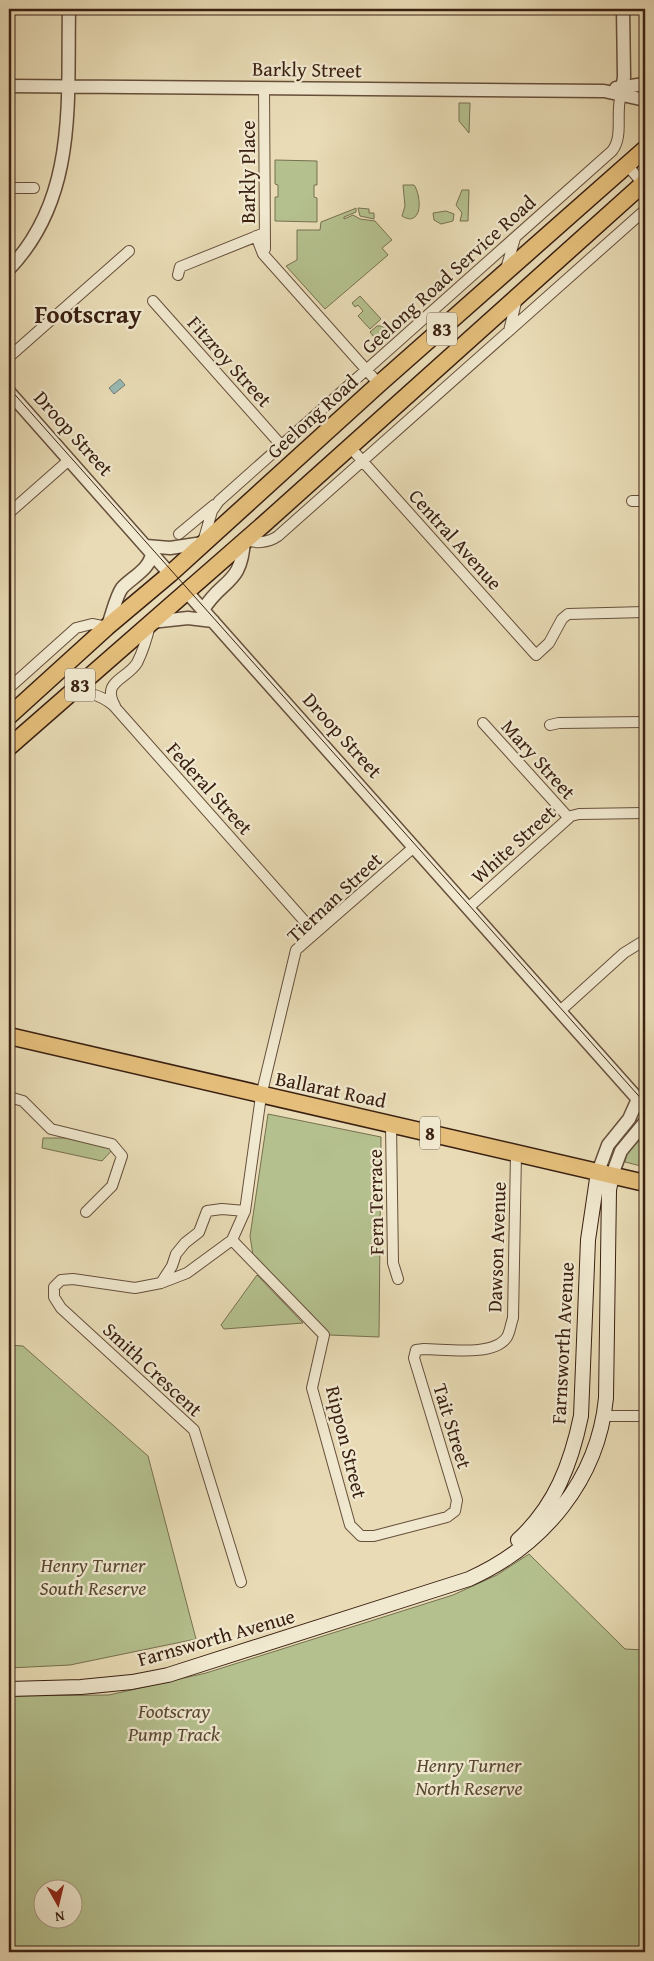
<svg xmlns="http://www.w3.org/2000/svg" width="654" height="1961" viewBox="0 0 654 1961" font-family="'Gentium Book Plus',serif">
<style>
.green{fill:#b4c08e;stroke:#777050;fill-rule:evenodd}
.water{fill:#98bab4;stroke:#727c73}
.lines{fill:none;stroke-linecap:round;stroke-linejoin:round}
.minor-casing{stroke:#664f3b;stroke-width:12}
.tertiary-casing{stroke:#664f3b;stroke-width:15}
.secondary-casing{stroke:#3a2012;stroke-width:16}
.trunk-casing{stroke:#3a2012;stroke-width:19}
.minor{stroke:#f0e8cf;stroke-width:10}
.tertiary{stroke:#f0e8cf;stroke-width:12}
.secondary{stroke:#f0e8cf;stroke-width:14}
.trunk{stroke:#e4be7a;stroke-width:16}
.tram{stroke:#3a2012;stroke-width:1}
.labels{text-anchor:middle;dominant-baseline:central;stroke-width:4.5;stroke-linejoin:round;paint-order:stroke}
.shield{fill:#f0e8cf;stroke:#715c4b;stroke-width:1}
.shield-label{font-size:19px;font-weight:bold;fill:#3a2012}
.street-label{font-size:20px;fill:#3a2012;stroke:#f0e8cf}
.park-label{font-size:20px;font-style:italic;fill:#584831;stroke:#f0e8cf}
.district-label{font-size:25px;font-weight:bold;fill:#3a2012;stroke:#f0e8cf}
</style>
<rect width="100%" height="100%" fill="#e8dbb5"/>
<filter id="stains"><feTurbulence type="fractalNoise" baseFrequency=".004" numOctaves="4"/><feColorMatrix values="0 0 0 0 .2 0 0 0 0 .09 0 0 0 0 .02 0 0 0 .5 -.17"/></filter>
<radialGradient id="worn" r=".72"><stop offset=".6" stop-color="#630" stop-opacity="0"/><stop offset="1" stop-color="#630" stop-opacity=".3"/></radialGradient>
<path class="green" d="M459,103H470L469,133L459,121Z
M275,160L317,161V185H314V197L317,198V222L275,221V197H278V185L275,184Z
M403,185H414C419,191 423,214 413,218C410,220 405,218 402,216L405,206Z
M462,190H469L468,221H460L462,213L456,205Z
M358,208L369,209V213H374V219L360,216Z
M354,209L356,208V212L344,217V219L353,215L360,219L375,221L392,240L382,248L388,255L325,309L286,266L297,260V230H320L321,222Z
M446,211L454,214L453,221L441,224L434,220L433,213Z
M360,296L381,319L370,329L358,316L363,311L358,305L355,307L352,303Z
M377,326H382L384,328L389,327L391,330L378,342L370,332Z
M268,1114L381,1137L379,1337L329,1335L253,1255L250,1236Z
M645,1132V1167L625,1162L627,1152Z
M43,1138H65L114,1148L102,1161L42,1148Z
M257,1275L303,1323L224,1329L221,1325Z
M9,1345L23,1346L148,1456L196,1639L70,1665L9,1668Z
M529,1554L625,1649L645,1650V1952H9V1696L109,1695L206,1673L453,1595L497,1575ZM72,1888V1918H42V1888Z"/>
<path class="water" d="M120,379L125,385L114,394L109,388Z"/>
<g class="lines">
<defs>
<path id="minor" d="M264,88L265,249
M627,165L645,186
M9,188H34
M256,236L263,254L379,384
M506,269L515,238
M178,275L180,267L262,234
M153,301L281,445
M509,331L517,298
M9,357L129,251
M349,446L536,655L549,643L562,619L568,614L645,612
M632,501H645
M9,513L69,460
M179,534L214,505
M244,539C255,544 268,543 278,536L645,210
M203,542L212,511L219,501L612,151C624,136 615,113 621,95
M9,688L76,628L92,624L107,627
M70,696C87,691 99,694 113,705L315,933
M115,706C101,681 126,680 137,663C143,651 147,638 150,625
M483,723L568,817
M550,725L559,723L645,722
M468,908L571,816L579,814L645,813
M560,1011L624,953L645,940
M9,1097L23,1101L51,1129L112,1144L122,1156L112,1186L86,1212
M391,1124L393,1263L398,1279
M232,1240L324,1335L312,1388L350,1525L361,1536H374L447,1517L455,1511L457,1500L414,1358L416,1350L424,1349C446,1349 494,1357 507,1337C510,1332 511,1323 513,1318L516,1153
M161,1283L172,1266L176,1254L185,1243L199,1232L207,1211L222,1209L245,1211
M604,1416H645
M241,1582L194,1430L61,1308L54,1297V1287L61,1280L73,1279L135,1288L161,1283L187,1273L232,1240L245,1211L261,1096L296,950L414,847"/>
<path id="tertiary" d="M9,86L604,91L645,100
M616,88L645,84
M621,95L624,77L623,9
M9,269C78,197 67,100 69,9
M9,392L170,574
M146,546L170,548L203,543
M186,591L645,1107
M203,610C222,578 242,586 244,539
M151,622L188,618L213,621
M108,625C112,615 116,596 122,588C132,577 151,569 152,552
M598,1172L608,1145L629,1119L638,1099
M612,1175L621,1151L645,1122"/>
<path id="secondary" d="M518,1540C555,1506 571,1464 581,1416L588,1240L598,1172
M9,1689L81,1687L132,1682L168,1675L469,1579C543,1546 598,1480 606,1398L609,1190L612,1175"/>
<path id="trunk" d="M9,716L107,627L170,574L379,384L645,149
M9,747L264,524L645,182
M9,1036L645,1183"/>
</defs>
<use href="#minor" class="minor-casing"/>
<use href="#tertiary" class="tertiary-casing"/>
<use href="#secondary" class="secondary-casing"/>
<use href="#trunk" class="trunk-casing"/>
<use href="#minor" class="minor"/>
<use href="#tertiary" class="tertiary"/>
<use href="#secondary" class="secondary"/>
<use href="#trunk" class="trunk"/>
<path class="tram" d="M9,388L645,1103"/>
</g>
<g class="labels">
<g class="shield">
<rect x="427" y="312.5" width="30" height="33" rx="4"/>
<rect x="65" y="668.5" width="30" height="33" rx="4"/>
<rect x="420" y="1116.5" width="20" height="33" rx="4"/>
</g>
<g class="shield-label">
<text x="442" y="329">83</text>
<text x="80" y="685">83</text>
<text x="430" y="1133">8</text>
</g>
<g class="street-label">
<text transform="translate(307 69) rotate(1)">Barkly Street</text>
<text transform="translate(247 172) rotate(-90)">Barkly Place</text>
<text transform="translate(448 274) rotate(-42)">Geelong Road Service Road</text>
<text transform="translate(230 361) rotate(48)">Fitzroy Street</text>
<text transform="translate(312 416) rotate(-42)">Geelong Road</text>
<text transform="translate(74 433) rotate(48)">Droop Street</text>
<text transform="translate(456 539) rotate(48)">Central Avenue</text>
<text transform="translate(343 735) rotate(48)">Droop Street</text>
<text transform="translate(539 759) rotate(48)">Mary Street</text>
<text transform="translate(210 788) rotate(48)">Federal Street</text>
<text transform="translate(513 844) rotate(-42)">White Street</text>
<text transform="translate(334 897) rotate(-43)">Tiernan Street</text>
<text transform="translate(331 1089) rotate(12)">Ballarat Road</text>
<text transform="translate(375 1202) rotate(-91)">Fern Terrace</text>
<text transform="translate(496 1247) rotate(-88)">Dawson Avenue</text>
<text transform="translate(562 1343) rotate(-87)">Farnsworth Avenue</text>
<text transform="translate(153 1369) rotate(43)">Smith Crescent</text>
<text transform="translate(453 1426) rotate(73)">Tait Street</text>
<text transform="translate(347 1442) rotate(76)">Rippon Street</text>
<text transform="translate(216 1637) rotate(-16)">Farnsworth Avenue</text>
</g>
<g class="park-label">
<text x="93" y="1564">Henry Turner<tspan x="93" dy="23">South Reserve</tspan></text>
<text x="174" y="1710">Footscray<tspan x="174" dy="23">Pump Track</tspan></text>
<text x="469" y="1764">Henry Turner<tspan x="469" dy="23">North Reserve</tspan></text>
</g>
<g class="district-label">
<text x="88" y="314">Footscray</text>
</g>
</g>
<rect width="654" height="1961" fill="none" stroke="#e8dbb5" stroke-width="30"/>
<rect x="10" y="10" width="634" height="1941" fill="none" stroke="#3a2012" stroke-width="2.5"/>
<rect x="15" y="15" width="624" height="1931" fill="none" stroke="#3a2012"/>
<g transform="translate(58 1904) rotate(172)"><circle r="24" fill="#f0e8cf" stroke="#a79883"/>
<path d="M0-4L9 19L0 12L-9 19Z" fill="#8f2418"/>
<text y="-8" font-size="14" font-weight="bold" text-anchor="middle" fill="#3a2012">N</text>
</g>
<rect width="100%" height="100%" filter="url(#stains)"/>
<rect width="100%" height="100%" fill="url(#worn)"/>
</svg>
